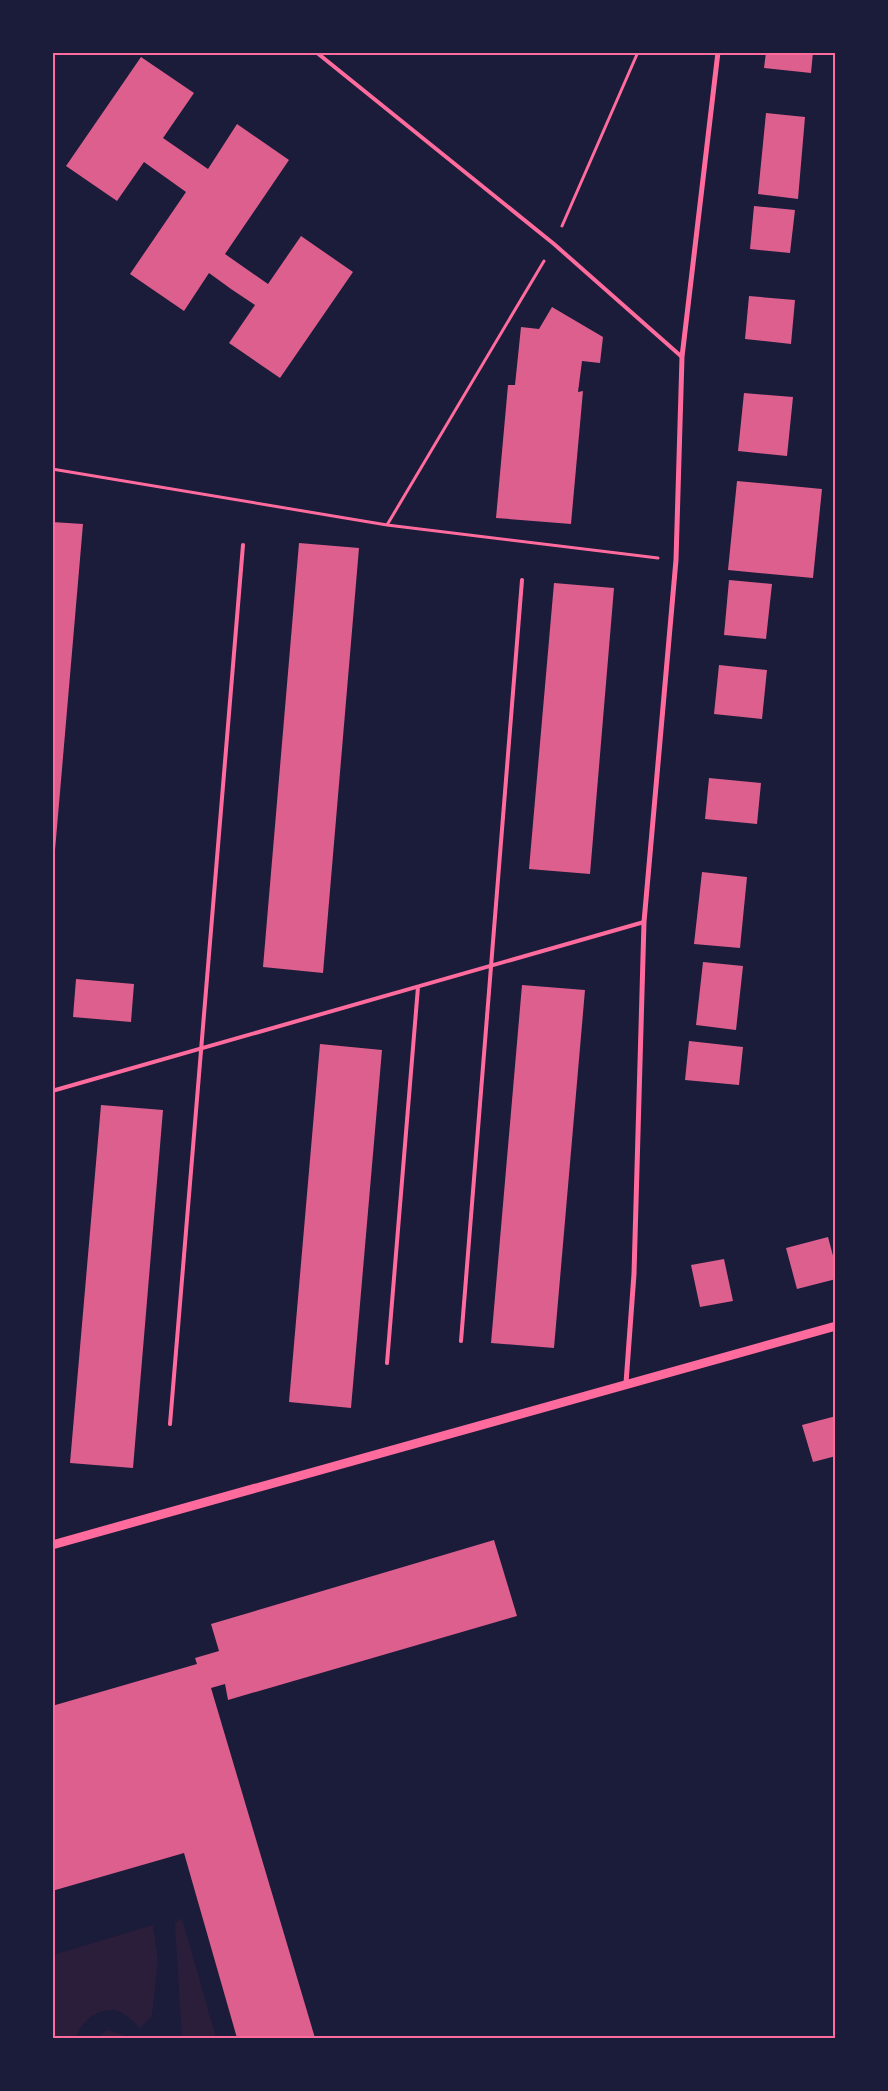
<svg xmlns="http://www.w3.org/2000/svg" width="888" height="2091" viewBox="0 0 888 2091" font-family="'PT Sans Narrow',sans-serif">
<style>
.green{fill:#2a1e3b}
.building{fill:#dd5f8e}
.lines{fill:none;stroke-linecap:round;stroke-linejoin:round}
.path{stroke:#ff6b9d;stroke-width:3}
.service{stroke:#ff6b9d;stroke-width:4}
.minor{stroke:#ff6b9d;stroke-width:5}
.tertiary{stroke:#ff6b9d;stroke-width:9}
.neatline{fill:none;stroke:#ff6b9d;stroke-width:2}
</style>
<rect width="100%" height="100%" fill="#1b1b3a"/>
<path class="green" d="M182,1918L216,2038H182L175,1923Z
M153,1925L158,1961L152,2016L140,2028C134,2022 126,2014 118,2011C99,2006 81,2021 76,2038H53V1955Z
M108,2030L123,2035L124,2038H96Z"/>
<path class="building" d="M766,52H813L811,73L764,68Z
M141,57L194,93L163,138L208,169L237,124L289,160L225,254L268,284L301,236L353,272L280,378L229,343L255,305L231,289L209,273L184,311L130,274L186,192L144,162L117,201L66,166Z
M766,113L805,117L798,199L758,194Z
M754,206L795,210L790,253L750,249Z
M749,296L795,300L791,344L745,339Z
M552,307L603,337L600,363L582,361L578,392L583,391L571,524L496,518L508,385H515L521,327L539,329Z
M744,393L793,397L787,456L738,451Z
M737,481L822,489L813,578L728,570Z
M52,522L83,524L54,862H52Z
M299,543L359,548L323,973L263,967Z
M729,580L772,584L766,639L724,635Z
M554,583L614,588L590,874L529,869Z
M719,665L767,670L762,719L714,714Z
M709,778L761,783L757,824L705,819Z
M702,872L747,877L740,948L694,944Z
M703,962L743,966L736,1030L696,1025Z
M76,979L134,984L131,1022L73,1017Z
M522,985L585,990L554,1348L491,1343Z
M689,1041L743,1047L739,1085L685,1080Z
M320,1044L382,1050L351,1408L289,1402Z
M101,1105L163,1110L133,1468L70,1463Z
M828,1237L836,1267V1279L797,1289L786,1248Z
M724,1259L733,1301L700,1307L691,1265Z
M836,1416V1456L813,1462L802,1425Z
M494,1540L517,1616L228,1700L225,1684L211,1688L315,2038H237L184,1853L52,1891V1706L197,1664L195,1658L219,1651L211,1624Z"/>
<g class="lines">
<path class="path" d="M562,226L638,52
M52,469L387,525L658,558
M387,525L544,261"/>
<path class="service" d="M316,52L554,244L682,357
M52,1091L644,922
M461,1341L522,580
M387,1363L418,987
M170,1424L243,545"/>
<path class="minor" d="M626,1383L634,1274L644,922L676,560L682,357L718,52"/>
<path class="tertiary" d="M52,1545L836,1326"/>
</g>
<rect width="888" height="2091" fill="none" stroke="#1b1b3a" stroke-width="108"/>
<rect x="54" y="54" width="780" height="1983" class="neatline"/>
</svg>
